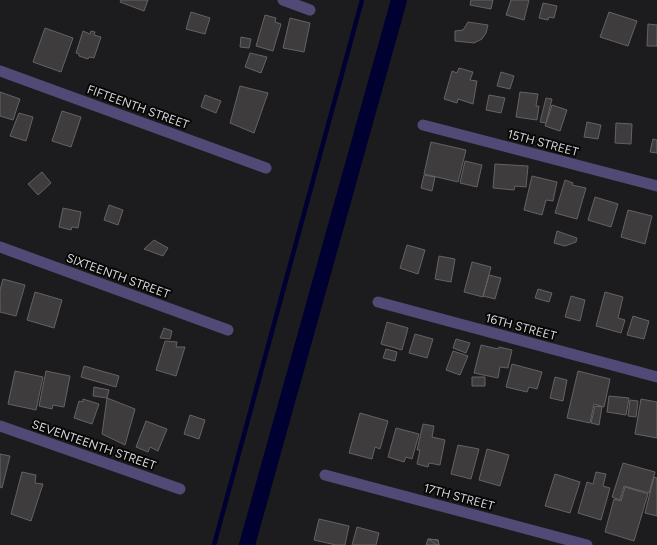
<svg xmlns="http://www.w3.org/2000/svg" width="657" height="545" viewBox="0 0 657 545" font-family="Figtree,sans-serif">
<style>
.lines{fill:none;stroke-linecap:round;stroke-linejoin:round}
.stream{stroke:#000031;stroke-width:4.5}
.canal{stroke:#000031;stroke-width:16}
.building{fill:#3e3c3d;stroke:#656264}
.minor{stroke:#524a76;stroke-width:11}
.labels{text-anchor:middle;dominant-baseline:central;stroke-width:4;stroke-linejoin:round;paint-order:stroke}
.street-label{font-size:12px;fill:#dbdadc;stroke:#070707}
</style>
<rect width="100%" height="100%" fill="#1c1c1e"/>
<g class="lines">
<path class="stream" d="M214,545L362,0"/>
<path class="canal" d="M247,545L399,0"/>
</g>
<path class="building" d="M121,0H148L144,11L120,2Z
M471,0H493L491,9L470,5Z
M511,0H529L524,20L506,15Z
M543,3L557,6L554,18L549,17L548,20L539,18Z
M191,12L210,18L205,34L186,29Z
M609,12L637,21L628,46L600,37Z
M265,15L276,18L275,22L281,24L273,51L256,46Z
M290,18L310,23L304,52L283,48Z
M468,22L488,25L486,33L482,39L474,43L455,41V31L463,30Z
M648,24L657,25V46H647Z
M45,28L73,38L61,72L33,62Z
M83,31L90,34L91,31L95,32L94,35L101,37L94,58L89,57L88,59L79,56V54L76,53Z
M241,37L251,39L249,48L240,47Z
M250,53L267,57L261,73L245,67Z
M459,68L473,72L470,80L477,81L473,104L458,99L457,103L444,99L452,71L457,73Z
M501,72L514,76L510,89L497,86Z
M240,86L268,93L254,133L230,123Z
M0,92L20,99L13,120L0,116Z
M520,92L538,94L536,106H539L537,120L516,117Z
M205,95L221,101L216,113L201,107Z
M489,95L505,98L501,113L486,110Z
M546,98L552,99L546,123L540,122Z
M552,105L567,110L560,131L545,126Z
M62,111L81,117L71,147L52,141Z
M19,113L33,117L26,141L10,136Z
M587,122L601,125L598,139L584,137Z
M616,123L632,124L631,144L615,143Z
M653,139L657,140V153L650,152Z
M431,142L466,150L458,182L424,174Z
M465,161L482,165L477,187L460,183Z
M495,164L528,166L526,187L515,186L514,190L493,188Z
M42,172L51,183L38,195L28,184Z
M424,175L435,177L432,191L421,188Z
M532,176L557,182L553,201L546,200L542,215L524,210Z
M565,180L573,183L572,185L586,188L577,219L555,213Z
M595,197L618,204L611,227L588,220Z
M109,205L123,210L118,225L104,220Z
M63,208L81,212L78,228L72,227L71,230L59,227Z
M628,210L652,216L645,244L621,237Z
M557,231L577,238L576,242L565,246L554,243Z
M154,240L168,248L163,256L144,249Z
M407,245L425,250L418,274L400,268Z
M439,256L455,259L451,282L435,279Z
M472,262L491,267L483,297L464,292Z
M489,275L501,278L495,299L483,296Z
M3,279L25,285L16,316L0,312V290Z
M538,289L552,293L549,302L535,298Z
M35,292L62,300L54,328L27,320Z
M605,292L623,297L618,318L625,320L621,333L596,326Z
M571,296L585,300L580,321L565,317Z
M633,316L649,321L644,339L627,335Z
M387,322L408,328L402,350L381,344Z
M164,328L172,331L170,339L160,338Z
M415,334L433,339L427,358L409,353Z
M456,339L470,343L466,353L453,348Z
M165,341L177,342L176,347H185L176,376L156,370Z
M481,345L498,349L499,347L512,350L508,368L500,367L498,378L474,373Z
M386,349L397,352L395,361L383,358Z
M453,351L468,356L460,375L446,370Z
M512,364L542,372L537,389L529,387L527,392L506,387Z
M84,366L119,376L116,387L81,377Z
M15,371L43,377L36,410L8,404Z
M46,371L70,376L64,407L53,405L52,409L39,406Z
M578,371L610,379L604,407L594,404L590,423L567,418Z
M472,377H485V386H472Z
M555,377L567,380L563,401L550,398Z
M94,387L109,390L107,398L93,396Z
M609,396L629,398L626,415L607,412Z
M107,398L135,409L125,445L102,434Z
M83,399L99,404L92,424L74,418L79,401L83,402Z
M641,399L657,402V438L635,434Z
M630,400L638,401L636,417L628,416Z
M595,406L602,407L599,425L591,423Z
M360,413L388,421L380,449L375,447L372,459L349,453Z
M190,415L205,420L199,439L184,434Z
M146,421L167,429L158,451L150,447L148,452L136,447Z
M423,424L434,426L432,437L445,440L440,465L429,463L428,467L417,464L420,450H417Z
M396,428L419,434L412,459L406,457L404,462L388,457Z
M458,445L479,449L471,479L451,474Z
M487,449L509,455L500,486L479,480Z
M0,454L10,456L2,488L0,487Z
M623,463L655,472L649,493L624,486L620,500L612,497Z
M22,472L36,475L35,483L43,484L31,521L11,514Z
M596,472L606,474L603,486L610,488L601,520L578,513L587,482L593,484Z
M555,474L580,482L570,513L545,506Z
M654,477L657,478V516L645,513Z
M625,487L648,494L634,541L605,532L614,499L621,501Z
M319,519L349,526L345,545H336L314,540Z
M357,527L379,533L376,545H352Z
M428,539L438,540L439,545H437Z
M428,539L438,540L439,545H426Z"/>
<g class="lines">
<path class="minor" d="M283,0L310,10
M0,71L266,168
M423,125L657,186
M0,247L228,330
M378,302L657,377
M0,426L180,489
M325,475L587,545"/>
</g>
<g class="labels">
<g class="street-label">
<text transform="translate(138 107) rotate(20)">FIFTEENTH STREET</text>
<text transform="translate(543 143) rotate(15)">15TH STREET</text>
<text transform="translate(118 276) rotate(20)">SIXTEENTH STREET</text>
<text transform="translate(521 327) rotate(15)">16TH STREET</text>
<text transform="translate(94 445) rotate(19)">SEVENTEENTH STREET</text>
<text transform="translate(459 497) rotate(15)">17TH STREET</text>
</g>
</g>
</svg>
